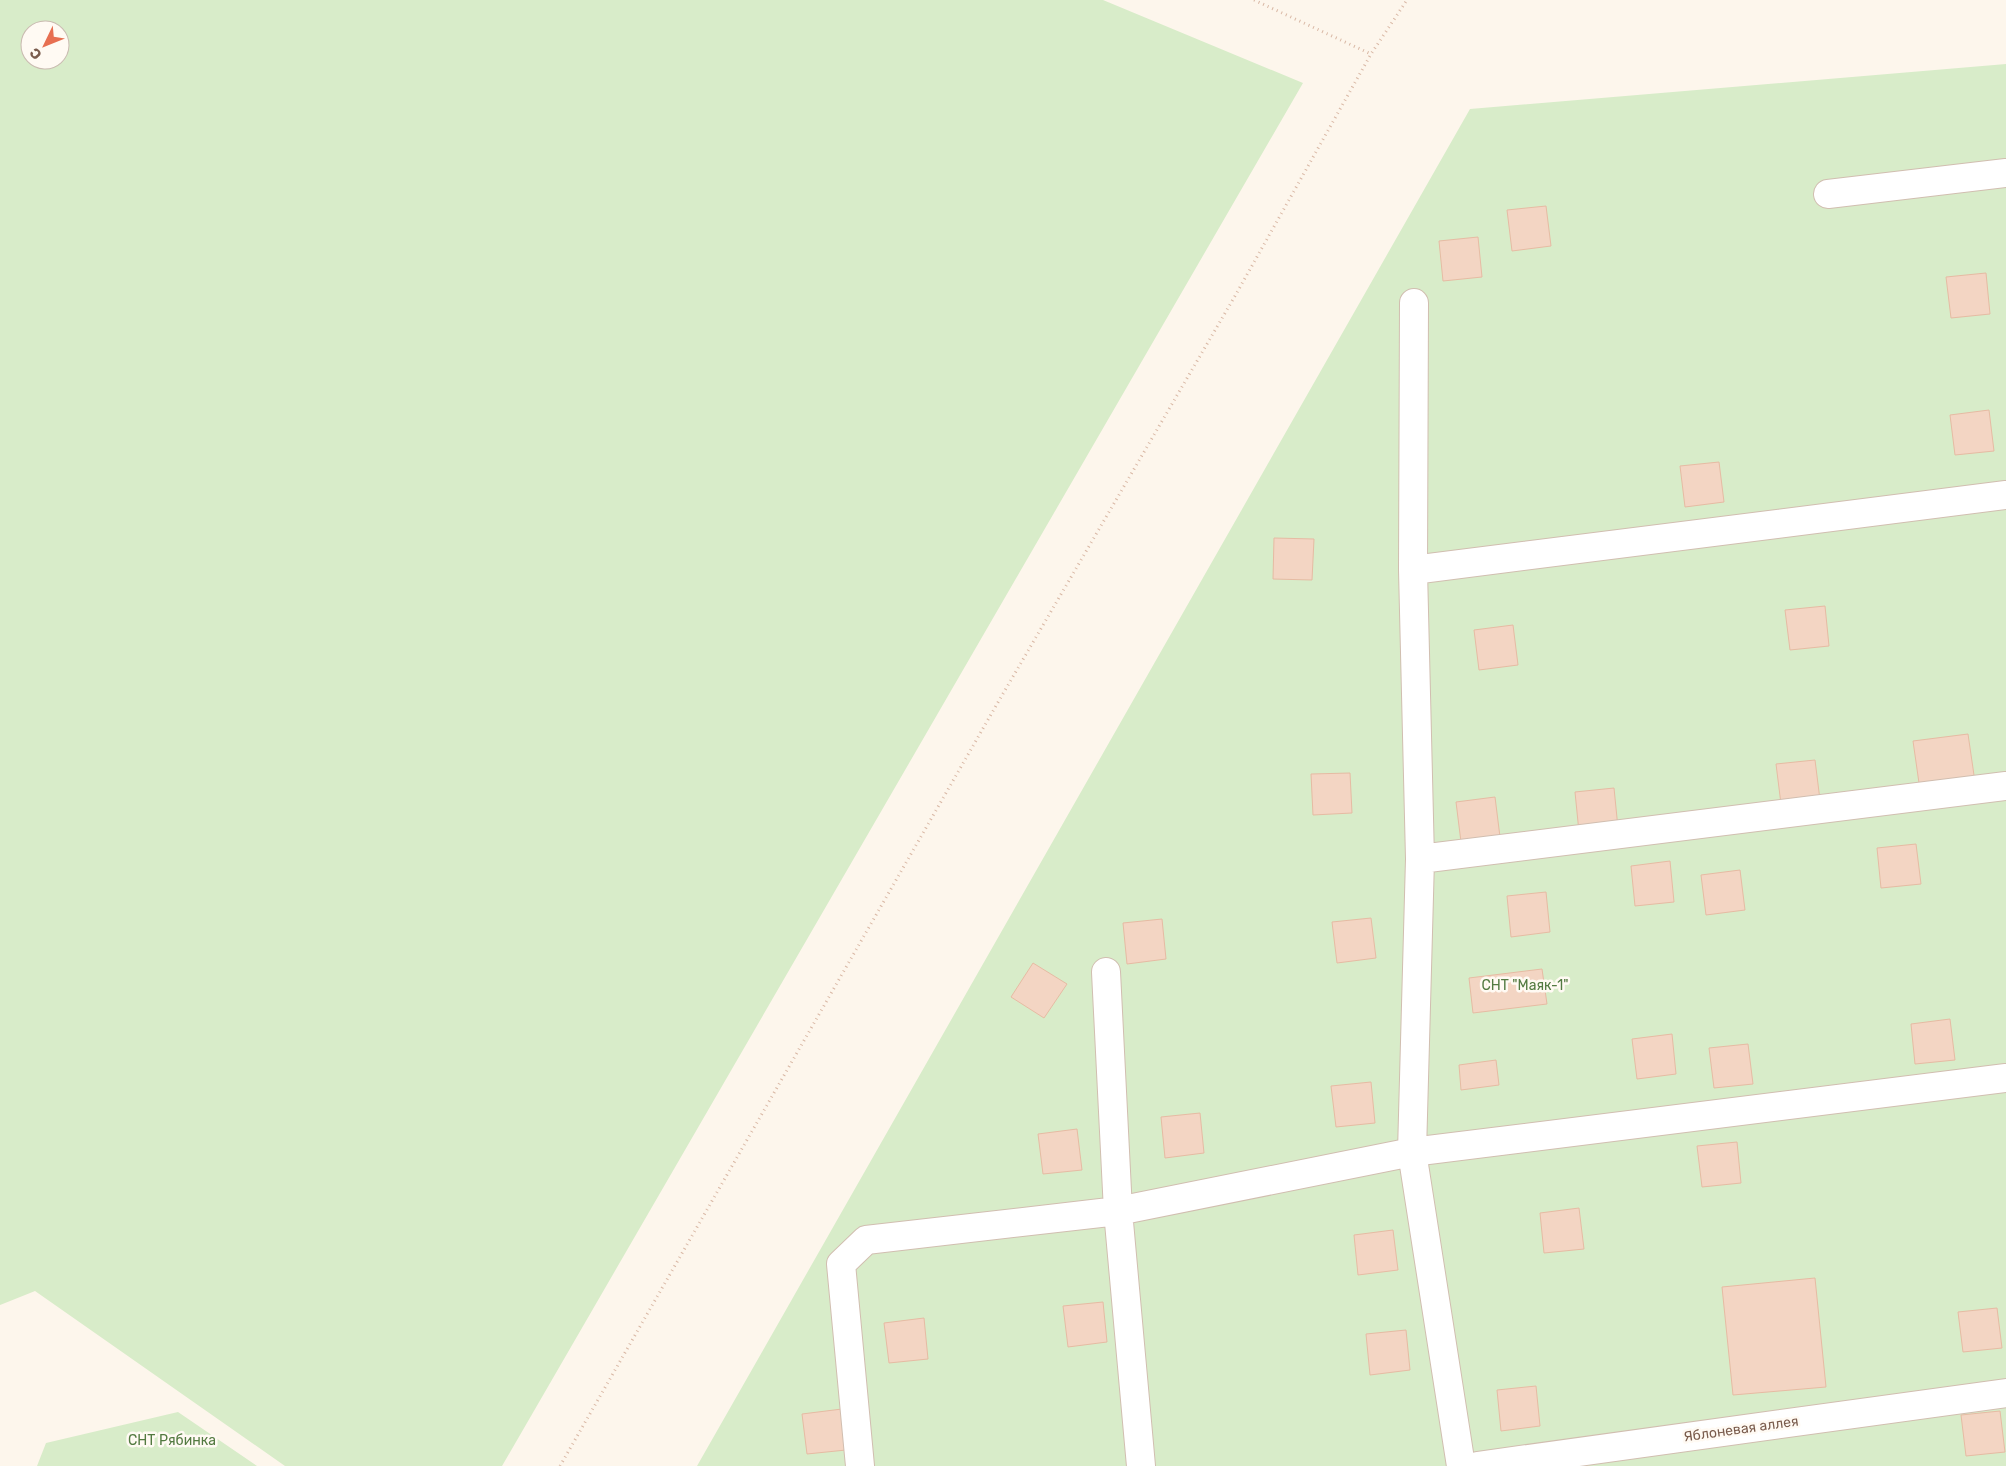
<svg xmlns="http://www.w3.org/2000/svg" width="2006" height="1466" viewBox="0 0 2006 1466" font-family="Rubik,sans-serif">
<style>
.green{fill:#d8ecc9;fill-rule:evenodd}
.building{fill:#f3d5c3;stroke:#e6bba3}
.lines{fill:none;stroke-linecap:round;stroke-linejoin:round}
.minor-casing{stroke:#d1beb0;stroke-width:30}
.path{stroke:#d9b8a5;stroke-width:3;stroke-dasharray:1 4;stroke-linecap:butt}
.minor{stroke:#fff;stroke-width:28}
.labels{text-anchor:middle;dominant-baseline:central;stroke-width:5;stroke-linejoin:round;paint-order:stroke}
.park-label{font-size:14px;fill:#537a41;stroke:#fffaf3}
.street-label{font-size:14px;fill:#7a5c4d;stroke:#fffaf3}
</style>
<rect width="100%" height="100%" fill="#fdf6ec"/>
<path class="green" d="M0,0H1103L1303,83L502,1466H285L35,1291L0,1305ZM30,30H60V60H30Z
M2006,64V1466H697L1470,109Z
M178,1412L257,1466H37L46,1443Z"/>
<path class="building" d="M1546,206L1551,246L1512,251L1507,210Z
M1478,237L1482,277L1443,281L1439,241Z
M1986,273L1990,314L1951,318L1946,277Z
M1989,410L1994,451L1955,455L1950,415Z
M1719,462L1724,502L1685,507L1680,466Z
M1274,538L1314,539L1312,580L1273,579Z
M1825,606L1829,646L1790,650L1785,610Z
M1513,625L1518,665L1479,670L1474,630Z
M1968,734L1975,782L1920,790L1913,741Z
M1815,760L1820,800L1781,804L1776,764Z
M1350,773L1352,813L1313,815L1311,774Z
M1614,788L1618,828L1579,832L1575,792Z
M1495,797L1500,837L1461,842L1456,802Z
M1916,844L1921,884L1881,888L1877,848Z
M1670,861L1674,902L1635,906L1631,866Z
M1740,870L1745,910L1706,915L1701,875Z
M1546,892L1550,932L1511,937L1507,896Z
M1371,918L1376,958L1337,963L1332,922Z
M1162,919L1166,959L1127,964L1123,923Z
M1033,963L1067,984L1044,1018L1011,997Z
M1542,969L1547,1004L1473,1013L1469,978Z
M1950,1019L1955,1060L1915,1064L1911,1024Z
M1672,1034L1676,1074L1637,1079L1632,1039Z
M1748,1044L1753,1084L1714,1088L1709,1048Z
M1496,1060L1499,1085L1461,1090L1459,1065Z
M1371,1082L1375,1123L1336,1127L1331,1086Z
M1200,1113L1204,1153L1165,1158L1161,1117Z
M1077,1129L1082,1170L1043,1174L1038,1134Z
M1737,1142L1741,1183L1702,1187L1697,1146Z
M1579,1208L1584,1249L1544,1253L1540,1213Z
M1393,1230L1398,1270L1358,1275L1354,1235Z
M1815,1278L1826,1387L1733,1395L1722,1287Z
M1103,1302L1107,1342L1068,1347L1063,1306Z
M1997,1308L2002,1348L1963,1352L1958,1312Z
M924,1318L928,1359L889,1363L884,1323Z
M1406,1330L1410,1370L1370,1375L1366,1334Z
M1536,1386L1540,1426L1501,1431L1497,1390Z
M842,1409L846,1450L807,1454L802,1414Z
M2000,1411L2005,1452L1966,1456L1961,1415Z"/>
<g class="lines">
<defs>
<path id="minor" d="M1828,194L2006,173
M1414,303L1413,570L1420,859L1412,1152L1461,1466
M1413,570L2006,495
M1420,859L2006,786
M1106,972L1118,1211L1141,1466
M860,1466L841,1264L866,1240L1118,1211L1412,1152L2006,1078
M1477,1466L2006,1393"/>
</defs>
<use href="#minor" class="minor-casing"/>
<path class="path" d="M1254,0L1371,54
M560,1466L997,704L1235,296L1371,54L1407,0"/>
<use href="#minor" class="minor"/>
</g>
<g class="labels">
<g class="park-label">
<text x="1525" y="985">СНТ "Маяк-1"</text>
<text x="172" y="1440">СНТ Рябинка</text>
</g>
<g class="street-label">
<text transform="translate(1741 1429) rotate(-8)">Яблоневая аллея</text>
</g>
</g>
<g transform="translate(45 45) rotate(227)"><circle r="24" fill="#fffaf3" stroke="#cabbb1"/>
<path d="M0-4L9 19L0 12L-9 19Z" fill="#e76f51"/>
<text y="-8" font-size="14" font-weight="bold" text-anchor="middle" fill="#7a5c4d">С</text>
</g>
</svg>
